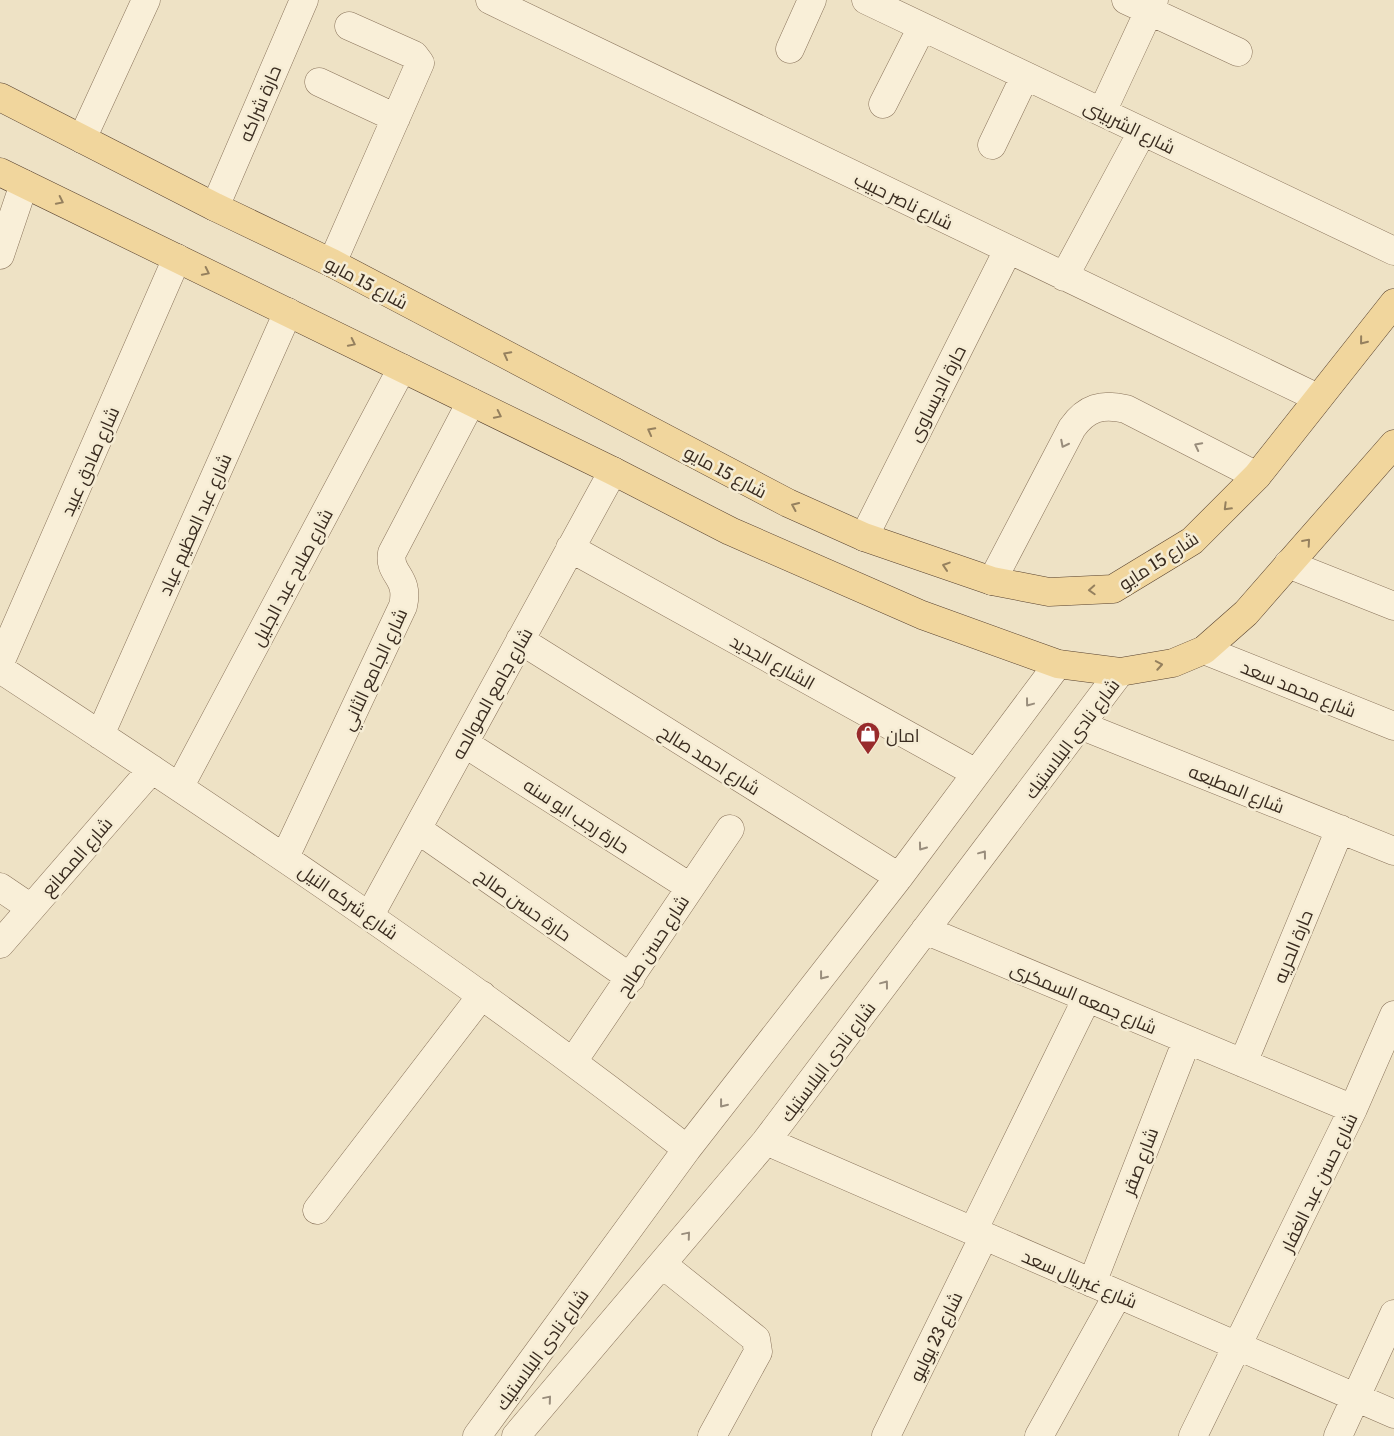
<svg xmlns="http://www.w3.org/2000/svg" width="1394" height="1436" viewBox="0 0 1394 1436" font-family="Literata,Cairo,serif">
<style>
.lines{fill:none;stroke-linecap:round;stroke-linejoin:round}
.minor-casing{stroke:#89735b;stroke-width:29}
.major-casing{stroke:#57412f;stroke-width:29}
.minor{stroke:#f9efd8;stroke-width:28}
.major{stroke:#f1d69d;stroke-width:28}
.oneway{stroke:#95805e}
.oneway2{stroke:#998d7c}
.labels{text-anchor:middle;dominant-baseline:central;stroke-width:5;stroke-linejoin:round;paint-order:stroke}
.street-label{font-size:18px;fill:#392b1f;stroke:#f5ecd4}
.poi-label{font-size:18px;fill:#392b1f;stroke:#f5ecd4;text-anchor:start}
</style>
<rect width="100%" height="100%" fill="#eee2c5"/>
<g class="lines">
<defs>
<path id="minor" d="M490,0L1318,398
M866,0L1394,251
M1126,0L1238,52
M790,49L812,0
M319,82L396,118
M883,104L922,27
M1102,112L1154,0
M82,139L146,0
M992,145L1025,76
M215,207L304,0
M0,255L24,184
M332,263L420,63L414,55L349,26
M1064,277L1142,132
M864,537L1008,250
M570,548L976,773
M1288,564L1394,606
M992,581L1072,428C1086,408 1102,403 1126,409L1257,476
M520,640L899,877
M1204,650L1394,726
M0,663L177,258
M0,669C235,823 465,976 687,1149
M1080,725L1394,851
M100,735L288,312
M464,743L690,887
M180,786L402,368
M417,829L631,978
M285,857L403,606C410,576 388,575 392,553L471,402
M0,887L31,908
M370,915L613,471
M925,930L1353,1109
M0,944L152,769
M574,1060L730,829
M1243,1063L1340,829
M766,1141L1394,1414
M317,1210L482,995
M973,1231L1087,998
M662,1264L756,1339L758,1352L712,1436
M1092,1283L1187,1040
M477,1436L687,1149L899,877L1058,664
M516,1436L766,1141L1120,672
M886,1436L984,1236
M1039,1436L1118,1294
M1193,1436L1353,1109L1394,1015
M1338,1436L1394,1314"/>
<path id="major" d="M0,97L215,207L332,263L788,503L864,537L992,581L1049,592L1113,589L1192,541L1257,476L1394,303
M0,172L613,471L730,531L922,615L1058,664L1120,672L1173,663L1204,650L1246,613L1394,444"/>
</defs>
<use href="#minor" class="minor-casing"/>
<use href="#major" class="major-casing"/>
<use href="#minor" class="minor"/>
<use href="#major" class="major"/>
</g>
<defs><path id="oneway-chevron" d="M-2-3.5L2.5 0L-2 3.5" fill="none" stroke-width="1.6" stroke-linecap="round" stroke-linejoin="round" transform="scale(1.25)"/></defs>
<g class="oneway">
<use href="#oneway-chevron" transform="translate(60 201) rotate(26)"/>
<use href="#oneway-chevron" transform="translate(206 272) rotate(26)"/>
<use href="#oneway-chevron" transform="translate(1363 341) rotate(129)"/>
<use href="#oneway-chevron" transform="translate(352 343) rotate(26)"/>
<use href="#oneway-chevron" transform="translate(507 355) rotate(-152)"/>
<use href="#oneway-chevron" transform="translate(498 415) rotate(26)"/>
<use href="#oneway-chevron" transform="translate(651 431) rotate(-152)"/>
<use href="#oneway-chevron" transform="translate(795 506) rotate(-156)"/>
<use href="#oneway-chevron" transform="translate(1227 507) rotate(135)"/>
<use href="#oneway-chevron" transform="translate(1307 542) rotate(-49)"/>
<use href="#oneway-chevron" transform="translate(946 566) rotate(-162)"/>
<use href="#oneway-chevron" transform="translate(1092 590) rotate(177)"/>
<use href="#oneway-chevron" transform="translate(1159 665) rotate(-10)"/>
</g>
<g class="oneway2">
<use href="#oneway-chevron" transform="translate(1064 444) rotate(117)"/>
<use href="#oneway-chevron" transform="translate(1198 446) rotate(-153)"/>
<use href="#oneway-chevron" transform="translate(1029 703) rotate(127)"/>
<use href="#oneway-chevron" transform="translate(922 847) rotate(126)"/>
<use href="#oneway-chevron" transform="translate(983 854) rotate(-53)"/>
<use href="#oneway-chevron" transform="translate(823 976) rotate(128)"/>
<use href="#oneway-chevron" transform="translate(885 984) rotate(-53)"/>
<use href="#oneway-chevron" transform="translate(723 1104) rotate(128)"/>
<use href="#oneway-chevron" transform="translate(687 1235) rotate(-50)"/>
<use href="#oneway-chevron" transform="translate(548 1399) rotate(-50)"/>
</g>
<defs>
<symbol id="shop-pin" viewBox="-11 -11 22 30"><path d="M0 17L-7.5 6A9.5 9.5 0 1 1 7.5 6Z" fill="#982b2c" stroke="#f5ecd4"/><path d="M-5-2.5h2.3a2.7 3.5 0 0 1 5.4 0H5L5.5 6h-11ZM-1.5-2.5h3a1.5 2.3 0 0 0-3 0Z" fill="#fff"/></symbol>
</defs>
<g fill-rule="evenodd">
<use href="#shop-pin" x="854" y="720" width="28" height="38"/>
</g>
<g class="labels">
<g class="street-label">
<text transform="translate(259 103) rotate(-67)">حارة شراكه</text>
<text transform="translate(1130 126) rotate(26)">شارع الشربينى</text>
<text transform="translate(904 200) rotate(26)">شارع ناصر حبيب</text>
<text transform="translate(367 282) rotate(28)">شارع 15 مايو</text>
<text transform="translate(936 393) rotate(-63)">حارة الديساوى</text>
<text transform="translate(89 461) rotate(-66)">شارع صادق عبيد</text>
<text transform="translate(726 471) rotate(28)">شارع 15 مايو</text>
<text transform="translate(194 524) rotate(-66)">شارع عبد العظيم عياد</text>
<text transform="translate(1158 560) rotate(-33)">شارع 15 مايو</text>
<text transform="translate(291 577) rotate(-62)">شارع صلاح عبد الجليل</text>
<text transform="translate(773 661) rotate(29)">الشارع الجديد</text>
<text transform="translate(373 669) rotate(-65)">شارع الجامع الثاني</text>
<text transform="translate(1299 688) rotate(22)">شارع محمد سعد</text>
<text transform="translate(491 693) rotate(-61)">شارع جامع الصوالحه</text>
<text transform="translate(1071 738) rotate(-53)">شارع نادى البلاستيك</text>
<text transform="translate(710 759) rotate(32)">شارع احمد صالح</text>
<text transform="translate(1237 788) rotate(22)">شارع المطبعه</text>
<text transform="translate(577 815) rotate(33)">حارة رجب ابو سنه</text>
<text transform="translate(76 856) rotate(-49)">شارع المصانع</text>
<text transform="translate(349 901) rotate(35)">شارع شركه النيل</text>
<text transform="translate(524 904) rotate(35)">حارة حسن صالح</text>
<text transform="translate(652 945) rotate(-57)">شارع حسن صالح</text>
<text transform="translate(1292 946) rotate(-68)">حارة الحريه</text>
<text transform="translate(1084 997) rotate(23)">شارع جمعه السمكرى</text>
<text transform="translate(827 1061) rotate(-53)">شارع نادى البلاستيك</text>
<text transform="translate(1139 1161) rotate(-69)">شارع صقر</text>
<text transform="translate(1318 1182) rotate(-64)">شارع حسن عبد الغفار</text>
<text transform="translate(1080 1278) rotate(23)">شارع غبريال سعد</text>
<text transform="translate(935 1336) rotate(-64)">شارع 23 يوليو</text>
<text transform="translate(541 1349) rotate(-54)">شارع نادى البلاستيك</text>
</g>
<g class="poi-label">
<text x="886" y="734">امان</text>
</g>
</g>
</svg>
